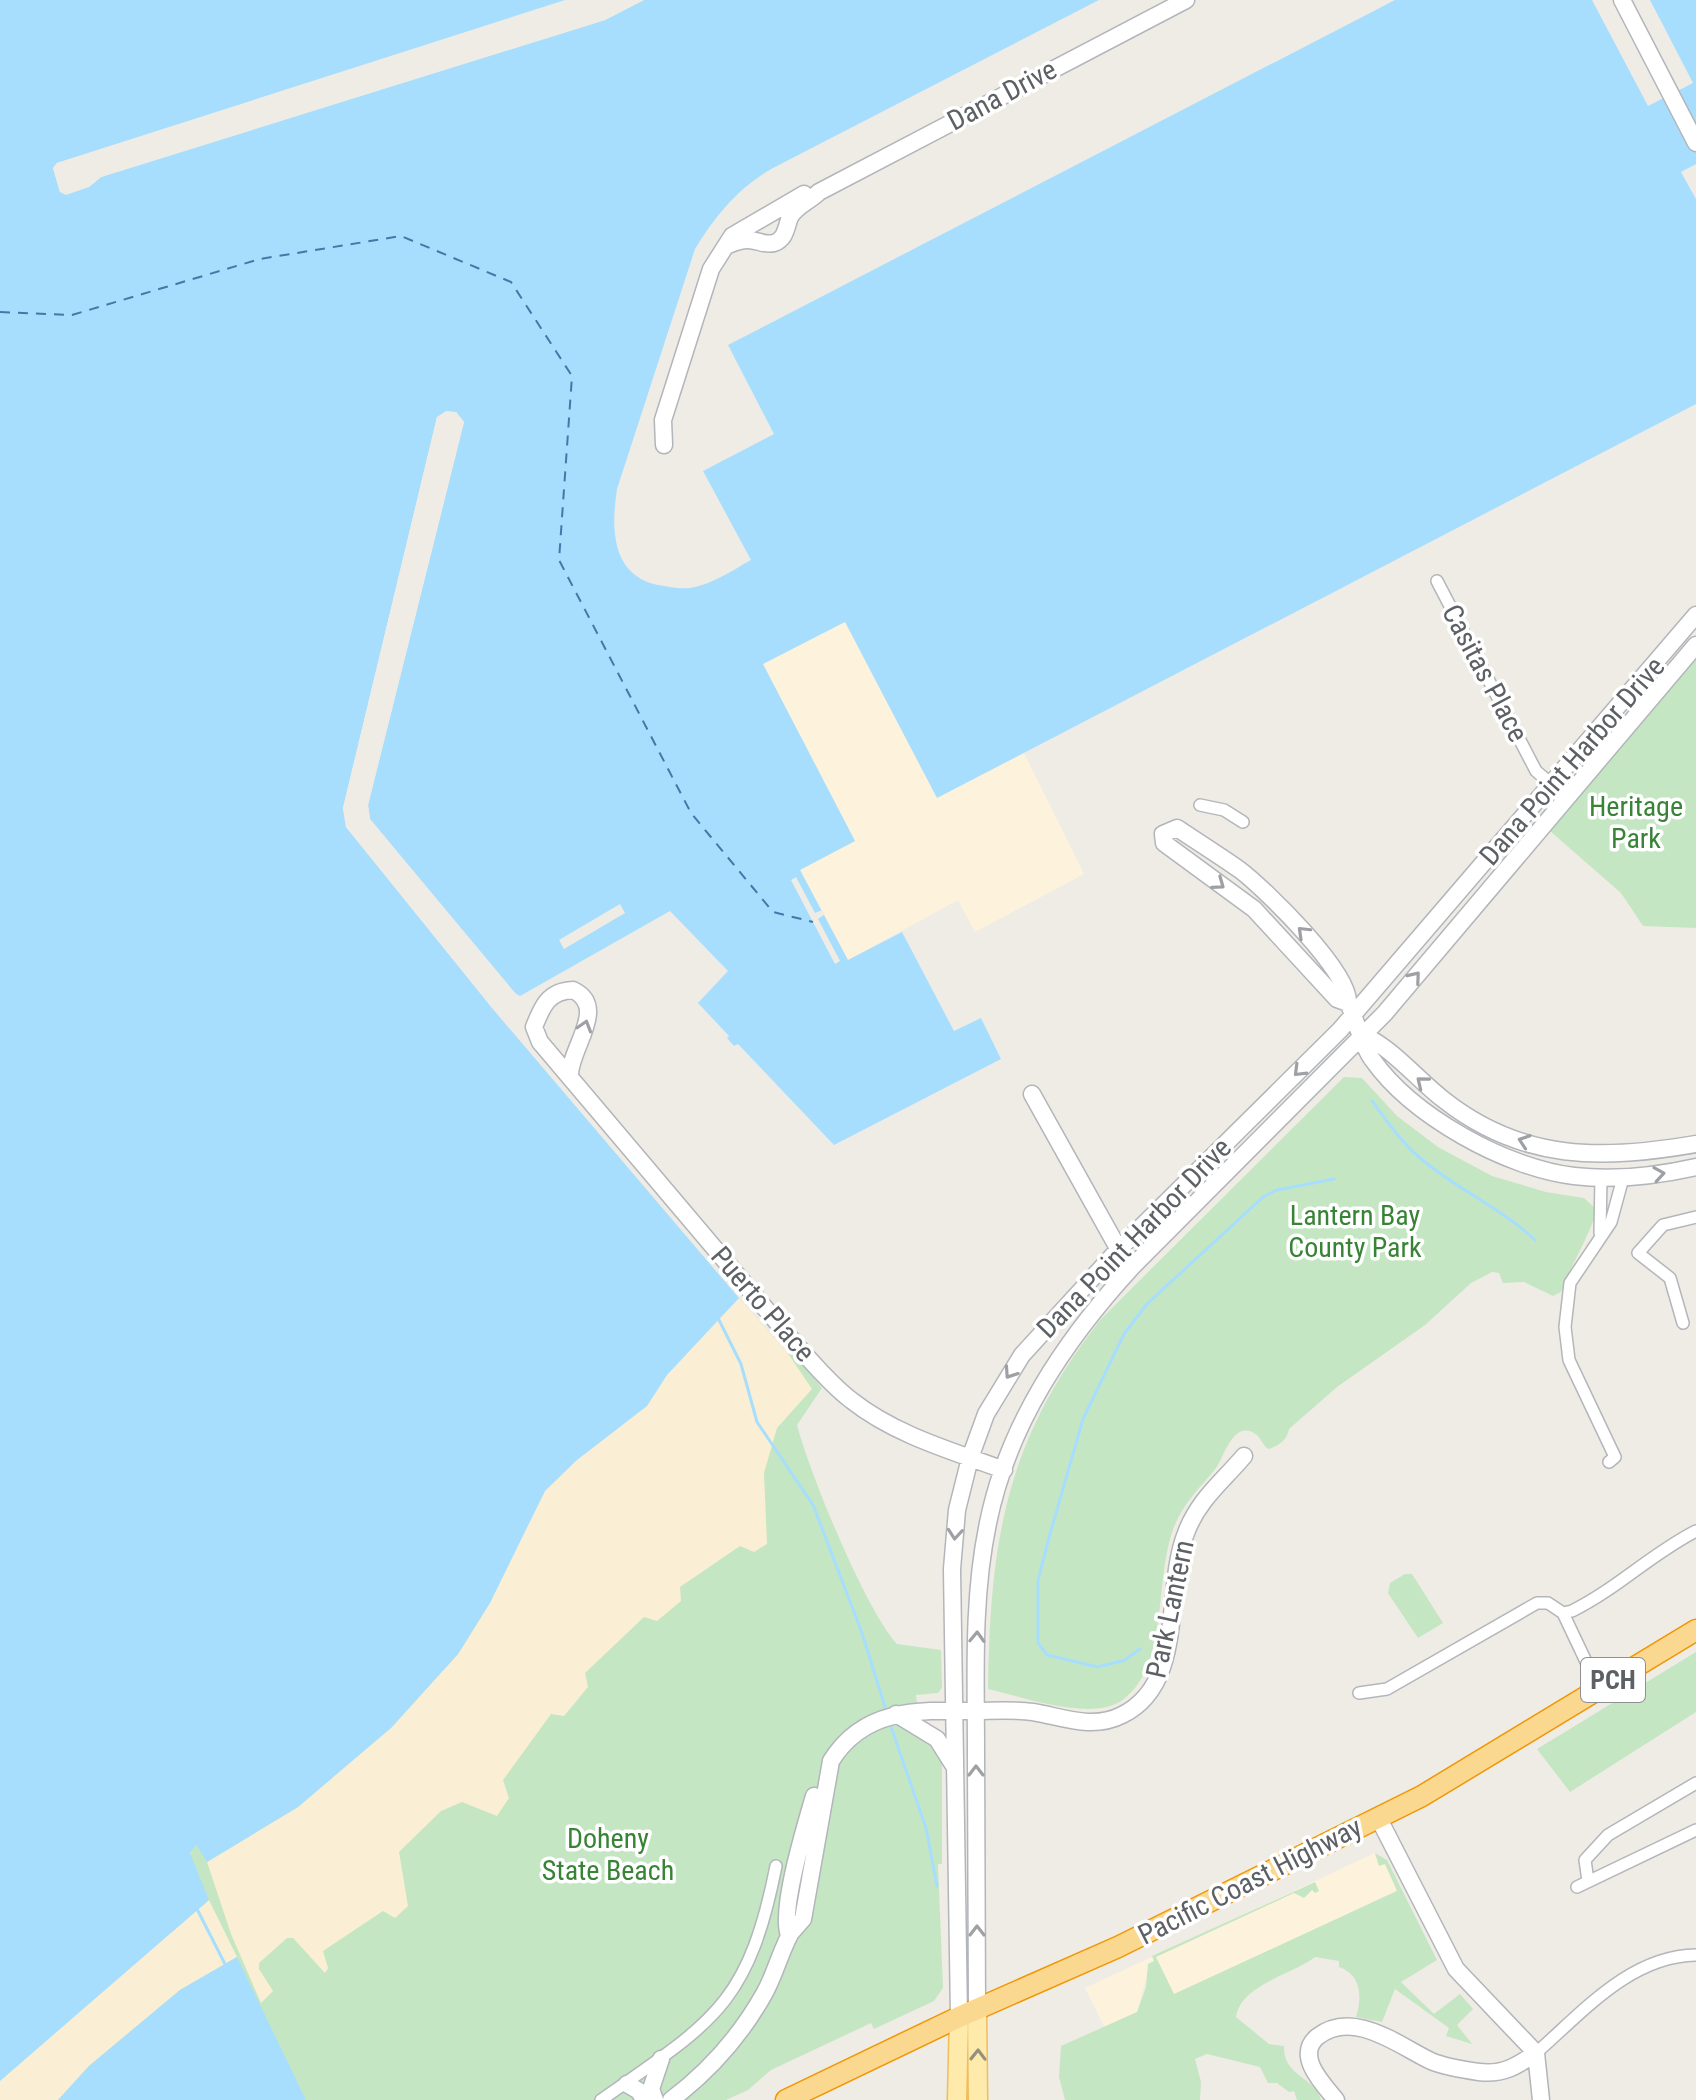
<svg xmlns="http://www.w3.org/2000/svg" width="1696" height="2100" viewBox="0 0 1696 2100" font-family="'Roboto Condensed',sans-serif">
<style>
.commercial{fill:#fdf3dc}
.green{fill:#c5e6c2}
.sand{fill:#faefd5}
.water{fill:#a7defe}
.pier{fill:#efece5}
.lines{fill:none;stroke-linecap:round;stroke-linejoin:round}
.stream{stroke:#a7defe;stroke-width:3}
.ferry{stroke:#407aa7;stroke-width:2;stroke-dasharray:10 8;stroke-linecap:butt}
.street-casing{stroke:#b3b6ba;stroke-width:14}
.secondary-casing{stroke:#b2b5ba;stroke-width:19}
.primary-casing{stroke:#f0bc5e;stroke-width:21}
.highway-casing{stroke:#f19603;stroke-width:23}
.street{stroke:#fff;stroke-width:11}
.secondary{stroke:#fff;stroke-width:16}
.primary{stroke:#feebab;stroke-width:18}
.highway{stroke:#fbd890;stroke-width:20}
.oneway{stroke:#9ea0a3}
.oneway2{stroke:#95917e}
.labels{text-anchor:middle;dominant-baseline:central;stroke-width:7;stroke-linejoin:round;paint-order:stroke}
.shield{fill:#fff;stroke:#8e9093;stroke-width:2}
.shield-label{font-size:26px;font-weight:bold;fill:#5d6165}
.street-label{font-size:28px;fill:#5d6165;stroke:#fff}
.park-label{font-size:28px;fill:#388336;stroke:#fff}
</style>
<rect width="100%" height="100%" fill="#efece5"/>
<path class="commercial" d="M845,621L937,798L1024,753L1084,874L975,932L958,900L848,960L800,870L855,841L763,664Z
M1375,1853L1387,1860L1400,1889L1174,1995L1157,1961L1149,1967L1137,2012L1105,2028L1085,1988Z"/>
<path class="green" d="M1696,657V928L1643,926L1621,893L1550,831Z
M1344,1077L1362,1078L1397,1116L1438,1147L1492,1176L1546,1192L1584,1198L1597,1210C1588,1239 1572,1263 1561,1292L1553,1296L1524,1282L1503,1283L1499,1273L1492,1272L1471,1283L1425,1325L1337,1387L1289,1429C1287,1440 1279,1446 1268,1449C1263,1445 1261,1439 1257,1435C1234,1417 1224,1457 1216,1468C1200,1488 1184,1502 1174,1527C1154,1578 1169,1664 1124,1699C1094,1723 1023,1697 988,1689C990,1539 1006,1440 1101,1319Z
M739,1298L787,1352L791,1350L822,1388L797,1425C810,1474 865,1609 897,1644L941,1650L942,1688L938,1693L916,1695L920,1730L942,1758V1864H938L943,1988L934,2001L874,2029L871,2023L771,2070L748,2090L726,2100H0V2081L171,1935L192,1847L338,1775L391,1728Z
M1405,1574H1412L1443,1623L1418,1638L1388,1593L1390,1583Z
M1696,1652V1712L1570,1792L1537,1749Z
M1375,1853L1387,1860L1437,1960L1401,1982L1434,2014L1460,1994L1473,2009L1457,2025L1472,2044L1446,2036L1449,2028L1395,1989L1382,2022L1356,2017C1362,1998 1362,1975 1339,1967V1961L1315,1957C1294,1974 1241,1984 1236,2017L1269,2044L1284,2046C1283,2077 1315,2076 1321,2100H1297L1294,2091L1289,2092L1277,2083H1268L1260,2067L1207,2054L1195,2059L1201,2082L1200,2100H1065L1059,2077L1061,2046L1137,2012L1146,1987L1148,1964L1154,1961L1152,1956L1315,1882L1319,1891L1315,1893L1312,1890L1304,1898L1294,1893L1156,1957L1174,1994L1397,1891L1385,1864L1379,1866Z"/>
<path class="sand" d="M739,1298L787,1352L812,1389L777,1428L764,1473L767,1544L754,1552L740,1546L680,1587L681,1601L657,1621L644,1617L585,1673L588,1687L564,1716L551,1714L503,1780L509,1798L497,1816L462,1802L441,1811L399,1852L408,1906L395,1918L383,1911L323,1951L328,1968L325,1973L293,1938H287L259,1963V1969L273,1991L261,2003L231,1934L207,1862L298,1807L391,1728L458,1654L490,1603L545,1491L577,1460L647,1406L667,1375Z
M209,1900L237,1957L180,1990L89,2066L58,2100H0V2081Z"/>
<path class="water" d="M0,0H565L57,163L53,168L60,192L89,187L101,177L605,20L644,0H1099L773,168C738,188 716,215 695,249L617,489C611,528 611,575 658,585C671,587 682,590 695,587C714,583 733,570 751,560L703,471L774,434L728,345L1395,0H1592L1648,106L1693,83L1650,0H1696V164L1681,172L1696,199V404L937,798L845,622L763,664L855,841L800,870L848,960L902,932L954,1031L981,1018L1001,1059L834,1145L738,1044L734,1046L727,1038L729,1036L698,1003L728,971L670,911L520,996L511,991L370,819L368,805L464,422L456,412L437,417L343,808L346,827L493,1009L739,1298L667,1375L647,1406L577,1460L545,1491L490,1603L458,1654L391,1728L298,1807L207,1862L196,1845L190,1853L209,1900L0,2081Z
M237,1957L306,2100H58L89,2066L180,1990Z"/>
<path class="pier" d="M569,0L59,166L63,189L87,184L99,174L604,17L636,0H644L605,20L101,177L89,187L66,195L60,192L53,168L57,163Z
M446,411L456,412L464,422L368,805L370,819L521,1000L507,994L367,822L364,805L460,423L454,416L440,419L347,808L350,825L496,1007L742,1295V1301L493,1009L346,827L343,808L437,417Z
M796,877L815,913L822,910L825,914L818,919L840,961L835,964L791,880Z
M620,904L625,913L564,949L559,940Z"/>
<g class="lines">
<path class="stream" d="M1372,1101C1387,1121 1400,1141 1420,1158C1456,1189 1500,1207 1535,1240
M718,1318L741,1364L757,1422L813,1505L861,1630L886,1710
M1140,1649L1125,1660L1098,1667L1047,1655L1038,1643V1580L1050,1534L1083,1419L1124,1334L1147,1304L1263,1197L1277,1190L1334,1179
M889,1721L926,1828L937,1886
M197,1909L227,1968"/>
<path class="ferry" d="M0,312L72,315L260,259L401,236L511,282L572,376L559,560L691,813L773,912L813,922"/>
<defs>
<path id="street" d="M1437,581L1536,771L1568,798
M1200,805L1224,810L1243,822
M1600,1233L1601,1177
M1683,1323L1670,1278L1638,1253L1663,1225L1696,1217
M1609,1462L1615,1457L1569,1360L1565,1327L1570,1283L1611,1222L1623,1178
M1563,1613L1599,1689
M1359,1693L1387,1689L1537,1603H1548L1563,1613L1572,1611C1618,1588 1651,1554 1696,1531
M1588,1881L1585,1860L1608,1835L1696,1783
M1577,1887L1696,1830
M1536,2053C1583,2012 1630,1956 1696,1955
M601,2100C712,2022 748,2007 776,1866"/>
<path id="secondary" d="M1622,0L1696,143
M726,246C754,232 759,247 774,243C786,239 786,227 790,217C796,206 810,201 819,192L1186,0
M664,445L663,420L711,269L732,236L804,194
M1348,1003L1337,999L1254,909L1164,843L1163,834L1177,828C1198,842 1220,856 1240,870C1265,889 1351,973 1348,1003C1356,1019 1362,1046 1372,1059C1412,1116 1506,1168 1574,1176C1616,1181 1656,1176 1696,1167
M1363,1035C1391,1047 1418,1080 1444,1100C1523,1162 1603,1160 1696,1144
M570,1076C569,1049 609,1007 573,990C548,991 542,1007 534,1027L540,1042L798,1347C815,1365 831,1385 851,1400C895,1435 952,1451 1004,1470
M1032,1094L1123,1257
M896,1714L937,1739L954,1766
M1378,1817L1456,1969L1536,2053L1541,2100
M789,1935L803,1919L831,1761C863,1709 916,1710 971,1711C991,1711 1013,1709 1033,1712C1063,1717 1093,1730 1122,1715C1187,1683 1163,1590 1186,1533C1198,1500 1223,1481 1244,1456
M789,1935C779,1911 806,1824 814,1796
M977,2009C977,1924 977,1839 976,1754C976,1677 972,1599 988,1523C1008,1424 1065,1340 1132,1267L1385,1013L1696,645
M959,2017L952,1569L957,1510L970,1458L986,1414L1022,1355L1117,1251L1340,1030L1696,615
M627,2084L639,2091L644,2100
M655,2100L651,2089L661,2059
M671,2100C708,2072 741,2035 764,1994C776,1973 781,1948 794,1927
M1336,2100C1323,2084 1295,2056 1317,2037C1353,2008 1399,2046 1431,2061C1445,2067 1465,2070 1479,2072C1503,2075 1517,2066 1536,2053"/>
<path id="primary" d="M977,2009L978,2100
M957,2100L959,2017"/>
<path id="highway" d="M786,2100L959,2017L1118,1947L1422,1796L1696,1630"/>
</defs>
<use href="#street" class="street-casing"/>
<use href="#secondary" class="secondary-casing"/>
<use href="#primary" class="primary-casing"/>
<use href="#highway" class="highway-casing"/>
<use href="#street" class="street"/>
<use href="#secondary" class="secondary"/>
<use href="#primary" class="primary"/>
<use href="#highway" class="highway"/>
</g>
<defs><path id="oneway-chevron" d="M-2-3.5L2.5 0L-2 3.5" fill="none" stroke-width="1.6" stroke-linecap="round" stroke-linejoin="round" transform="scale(2)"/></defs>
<g class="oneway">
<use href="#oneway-chevron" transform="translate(1219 884) rotate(36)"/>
<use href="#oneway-chevron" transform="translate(1303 932) rotate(-136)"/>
<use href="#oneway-chevron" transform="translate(1415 977) rotate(-50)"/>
<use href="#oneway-chevron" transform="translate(585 1026) rotate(-73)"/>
<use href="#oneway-chevron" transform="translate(1299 1071) rotate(135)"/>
<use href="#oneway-chevron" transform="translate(1422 1082) rotate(-141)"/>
<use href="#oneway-chevron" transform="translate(1524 1141) rotate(-161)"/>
<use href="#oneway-chevron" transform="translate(1659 1174) rotate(-9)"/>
<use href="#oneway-chevron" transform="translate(1010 1373) rotate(124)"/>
<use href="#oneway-chevron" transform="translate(955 1534) rotate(95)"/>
<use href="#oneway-chevron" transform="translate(977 1637) rotate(-88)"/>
<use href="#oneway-chevron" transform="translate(976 1771) rotate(-90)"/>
<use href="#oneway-chevron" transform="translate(977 1931) rotate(-90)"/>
</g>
<use class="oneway2" href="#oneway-chevron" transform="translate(978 2055) rotate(-89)"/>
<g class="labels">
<rect class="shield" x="1581" y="1658" width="64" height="44" rx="6"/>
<g class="shield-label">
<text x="1613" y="1680">PCH</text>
</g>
<g class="street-label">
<text transform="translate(1002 95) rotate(-28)">Dana Drive</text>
<text transform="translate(1485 673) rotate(62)">Casitas Place</text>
<text transform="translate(1572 761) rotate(-49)">Dana Point Harbor Drive</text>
<text transform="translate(1134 1238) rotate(-46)">Dana Point Harbor Drive</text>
<text transform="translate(763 1304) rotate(49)">Puerto Place</text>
<text transform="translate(1170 1609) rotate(-78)">Park Lantern</text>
<text transform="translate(1250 1881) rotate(-27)">Pacific Coast Highway</text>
</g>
<g class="park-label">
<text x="1636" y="806">Heritage<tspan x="1636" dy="32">Park</tspan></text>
<text x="1355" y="1215">Lantern Bay<tspan x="1355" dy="32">County Park</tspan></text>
<text x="608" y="1838">Doheny<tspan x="608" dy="32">State Beach</tspan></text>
</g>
</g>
</svg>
